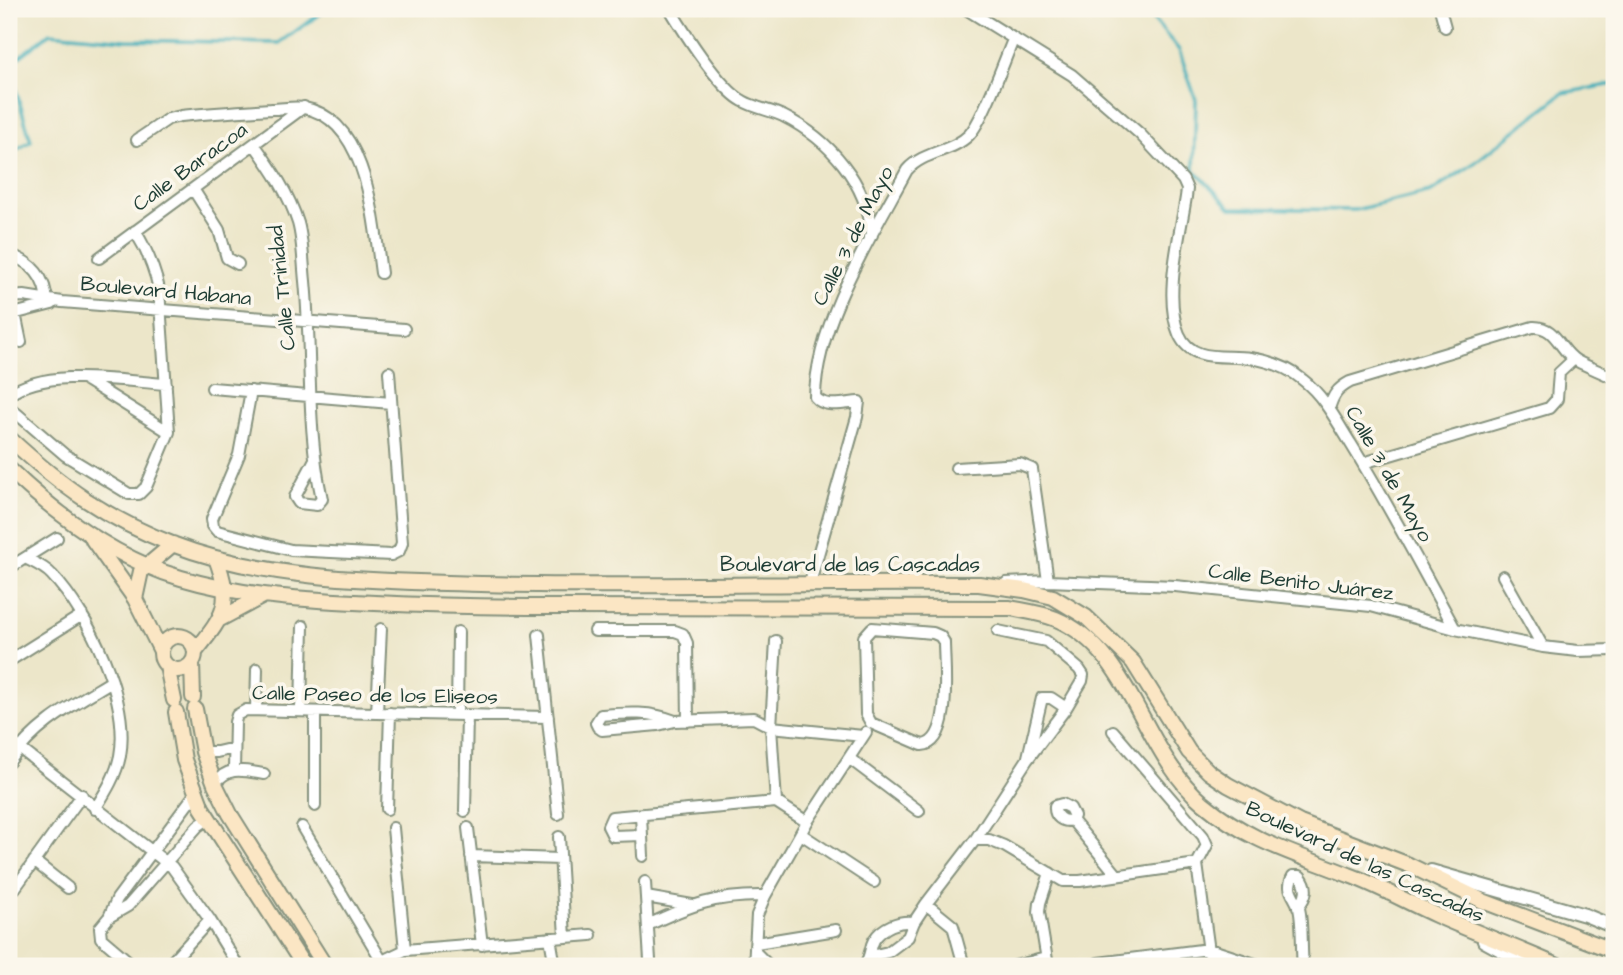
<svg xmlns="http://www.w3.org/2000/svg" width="1623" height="975" viewBox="0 0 1623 975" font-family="'Architects Daughter',sans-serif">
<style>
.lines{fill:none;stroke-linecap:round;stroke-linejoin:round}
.stream{stroke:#3eaeb9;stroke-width:3.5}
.minor-casing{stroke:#86927e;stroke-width:14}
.tertiary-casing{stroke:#86927e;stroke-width:16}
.secondary-casing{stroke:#86927e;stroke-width:18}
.minor{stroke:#fff;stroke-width:10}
.tertiary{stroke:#fff;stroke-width:12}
.secondary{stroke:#fbe6c4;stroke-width:14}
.labels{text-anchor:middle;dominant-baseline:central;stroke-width:7;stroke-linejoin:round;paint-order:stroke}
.street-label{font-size:21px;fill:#1f3d34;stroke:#fbf7ec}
</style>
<rect width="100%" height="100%" fill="#fbf7ec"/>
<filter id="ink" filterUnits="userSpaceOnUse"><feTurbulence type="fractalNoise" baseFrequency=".0143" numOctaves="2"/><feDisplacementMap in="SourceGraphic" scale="14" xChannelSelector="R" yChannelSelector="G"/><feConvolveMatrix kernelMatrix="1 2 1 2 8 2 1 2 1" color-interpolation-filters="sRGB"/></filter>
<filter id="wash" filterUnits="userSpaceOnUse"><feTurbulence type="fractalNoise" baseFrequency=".00686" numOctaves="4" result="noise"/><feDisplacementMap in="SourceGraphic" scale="28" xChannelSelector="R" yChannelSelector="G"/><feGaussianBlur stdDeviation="1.57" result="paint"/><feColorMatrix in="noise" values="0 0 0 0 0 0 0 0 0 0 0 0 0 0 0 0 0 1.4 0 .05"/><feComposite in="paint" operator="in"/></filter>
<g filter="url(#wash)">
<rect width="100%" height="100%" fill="#ece6c9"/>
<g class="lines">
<path class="stream" d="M1145,9L1179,50L1196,100L1194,170L1231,208L1355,210L1431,192L1473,164L1563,93L1614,84
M9,65L50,33L126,40L279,43L327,9
M9,67L31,141L9,154"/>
</g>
</g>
<g filter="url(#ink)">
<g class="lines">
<defs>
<path id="minor" d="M670,9C684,32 720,89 743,101C755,108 770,110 783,116C829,139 867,182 872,235
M966,9L1072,75L1140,134L1183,180L1187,189L1186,197C1180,236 1163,297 1179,334C1192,364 1225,354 1250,358C1270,361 1288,367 1303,380C1324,396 1337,422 1351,444C1388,504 1421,567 1455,629
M1440,9L1445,27
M137,140L168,119L181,116C211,113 242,111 272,109C282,109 295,106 304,108C368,119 374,223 381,273
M254,144C272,169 289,194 298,223C303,241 303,262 305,281C312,354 306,427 322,499L317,505L299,503L295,497L314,461
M193,189L219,230L227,258L238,264
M9,254C32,263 46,277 47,303
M99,258L304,107
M9,297L24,296L62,302L404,329
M15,313L21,342
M9,315L52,304
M86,380L169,432
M212,388L391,403
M251,391L239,455L212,519L213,526L217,531L291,550L391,555L399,551L402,543L389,372
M9,395C47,367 120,381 166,384
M9,407L65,455L129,494H139L146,487L169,432L159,289C154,267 147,250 135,231
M1329,409C1333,395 1337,389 1350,382L1533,327C1557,326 1559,351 1577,361C1588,367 1602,372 1614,378
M1363,463L1549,408L1557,399L1559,373L1574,359
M956,468L1020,464L1032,469L1048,581
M25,558C35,563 45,567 52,575C90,615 130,700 120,756C116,776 105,793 95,809
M9,568L57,538
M1503,576L1543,647
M810,583L857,417L859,402C845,403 825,409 815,397C816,323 872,235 907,170C924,151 952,152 969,135C983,121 1004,61 1013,40
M1006,583L1048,581L1175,586L1371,606L1455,629L1543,647L1578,651L1614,650
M872,628L933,633L940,636L944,642C944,665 953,743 922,745L871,723L866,714L864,637Z
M595,631H675L683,634L687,643L688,721
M539,635L558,814
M9,661L82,615
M256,710L257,669
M301,711L303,626
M377,713L381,629
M457,715L458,632
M675,721C650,711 627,713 601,715L596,723L598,727L602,730L658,725L675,721L754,718L771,727L863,736
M1113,731L1203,836L1207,845L1197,864
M9,740L172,867L210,920L238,966
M203,752H217L234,748
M1028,757L1042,698H1051L1066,708
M850,759L919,811
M9,762C37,723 71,706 112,681
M234,770L235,722L237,715L246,710L548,717
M215,784C227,765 245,771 264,774
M776,802L771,727L776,641
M315,806V712
M387,809L390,713
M465,811L467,715
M641,815L643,856
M1072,820C1063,823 1054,817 1055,806L1062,804L1070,808L1074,816L1072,820L1117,875
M302,827L385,966
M393,828L405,950
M468,828L482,945
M801,834L874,882
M642,835L613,836L608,826L612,817L776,802L807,822
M559,837L565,937
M975,840H989L1004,846L1063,881H1080L1197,864
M471,856L560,859
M34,861L68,888
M1197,864L1211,966
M645,882L650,960
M15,888L82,795
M646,897L692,905
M926,904L953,926L964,966
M1298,907C1307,896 1309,887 1300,876H1293C1285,890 1295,895 1299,908C1303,925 1301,948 1303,966
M109,917L128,906L198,826L208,819
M648,925C690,905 717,895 765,896
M550,938L555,966
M756,943L836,930
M755,952L769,966
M871,956L888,952L908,937L914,922L926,904L975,840L1027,760L1066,708L1082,681L1083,675L1079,669L1046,641L998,631
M382,961L405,950L591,935
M1098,963L1209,949L1261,966
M134,966L101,938L100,928L109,917L117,899L195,794
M168,966L210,920
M754,966L757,915L765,896L807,822L866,732
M864,966C872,955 869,949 874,940C882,927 899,920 914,922
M1015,966L1046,958
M1048,966L1039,912L1040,903L1050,873"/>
<path id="tertiary" d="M1431,871L1585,915L1614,927
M1484,941L1530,966"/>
<path id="secondary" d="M9,438C61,486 105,518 172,544C268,581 379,581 481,584C647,588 813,582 979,584L1024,590L1053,597L1086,617L1133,662L1189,752L1209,772L1228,785L1300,823L1409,865L1483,901L1614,951
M9,469C58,516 115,559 181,578C245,597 309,600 375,603C437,606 498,607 560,607C710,607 860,608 1010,608C1025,611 1041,613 1056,619C1132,651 1142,752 1203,803C1250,842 1294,853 1349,875C1379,886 1407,902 1436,915C1476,933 1518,948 1558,966
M93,540L135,599
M220,619L263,596
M161 653a17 17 0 1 1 34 0a17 17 0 1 1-34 0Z
M161,651L135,599L141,571L173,544
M195,652C225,614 233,605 216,558
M192,663L193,697
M167,666L174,700
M195,709L203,752L215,784L230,814L325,966
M176,712L184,760L202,808L304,966"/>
</defs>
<use href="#minor" class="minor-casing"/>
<use href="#tertiary" class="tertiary-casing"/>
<use href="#secondary" class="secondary-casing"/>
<use href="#minor" class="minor"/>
<use href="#tertiary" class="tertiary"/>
<use href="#secondary" class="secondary"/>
</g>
</g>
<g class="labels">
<g class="street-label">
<text transform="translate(190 167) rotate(-36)">Calle Baracoa</text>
<text transform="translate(853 236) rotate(-63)">Calle 3 de Mayo</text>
<text transform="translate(282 288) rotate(-96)">Calle Trinidad</text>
<text transform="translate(166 291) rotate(5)">Boulevard Habana</text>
<text transform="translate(1389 474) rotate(60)">Calle 3 de Mayo</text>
<text x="850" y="564">Boulevard de las Cascadas</text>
<text transform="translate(1301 582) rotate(7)">Calle Benito Juárez</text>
<text transform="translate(375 695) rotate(1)">Calle Paseo de los Eliseos</text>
<text transform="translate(1365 862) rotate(25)">Boulevard de las Cascadas</text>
</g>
</g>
<rect width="1623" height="975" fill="none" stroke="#fbf7ec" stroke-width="35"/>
</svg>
